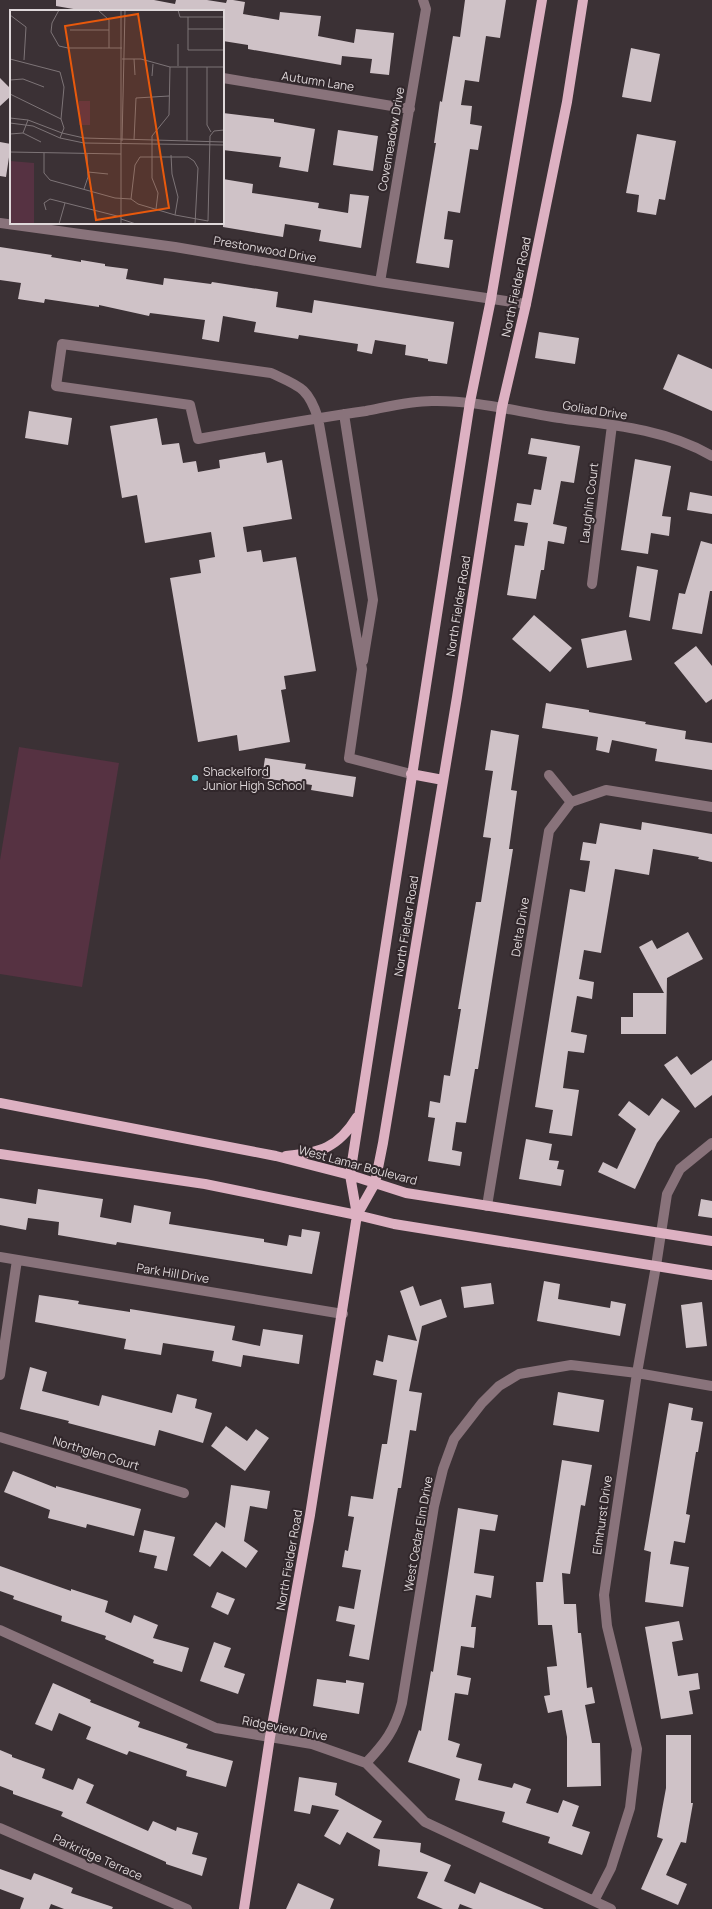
<svg xmlns="http://www.w3.org/2000/svg" width="712" height="1909" viewBox="0 0 712 1909" font-family="Manrope,sans-serif">
<style>
.green{fill:#563242}
.building{fill:#cfc2c7}
.lines{fill:none;stroke-linecap:round;stroke-linejoin:round}
.minor{stroke:#89737b;stroke-width:10}
.major{stroke:#ddb1c2;stroke-width:10}
.poi-dot{fill:#52ccd6;stroke:#31272b;stroke-width:1.5}
.labels{text-anchor:middle;dominant-baseline:central;stroke-width:4;stroke-linejoin:round;paint-order:stroke}
.street-label{font-size:12px;fill:#dfd8da;stroke:#31272b}
.poi-label{font-size:12px;fill:#dfd8da;stroke:#31272b;text-anchor:start}
.inset-road{fill:none;stroke:#7d7477;stroke-width:1}
.view{fill:#e8590c;fill-opacity:0.15;stroke:#e8590c;stroke-width:2}
.inset-edge{fill:none;stroke:#dfd8da;stroke-width:2}
</style>
<rect width="100%" height="100%" fill="#3b3135"/>
<path class="green" d="M19,747L119,763L82,987L0,974V860Z"/>
<path class="building" d="M56,0H154L175,4L176,0H207L226,3L227,0H233L245,2L243,14L279,20L280,12L321,16L318,36L354,43L356,29L394,33L389,75L370,73L372,59L342,56L341,65L248,49V45L223,41V11H85L56,6Z
M465,0H506L500,38L486,36L479,82L465,80L461,105L472,106L470,124L482,126L478,150L470,149L460,213L448,211L444,239L453,240L449,268L416,263L436,143H434L440,101L442,102L453,36L460,37Z
M631,48L660,54L651,102L622,97Z
M0,78L11,89V96L0,106Z
M223,113L274,119V122L315,129L308,172L279,167L281,157L223,150Z
M338,130L378,136L373,171L333,165Z
M637,134L676,141L665,200L659,199L656,215L637,212L639,195L626,193Z
M0,142L11,144L6,177L0,176Z
M223,179L253,184L252,193L319,203L318,208L348,213L350,194L369,196L361,248L319,241L321,230L285,224L283,237L223,227Z
M0,247L52,255L51,257L81,262V260L105,264V266L128,269L126,279L163,285L164,278L211,284L212,282L278,292L276,307L312,313L314,300L454,322L447,364L428,361V359L405,355L406,345L375,340L372,354L357,351L358,344L299,335L298,339L254,332L256,322L223,316L219,342L202,339L205,320L150,313L149,316L99,305V307L45,299L44,303L18,299L21,283L0,280Z
M539,332L579,338L575,364L535,358Z
M678,354L712,369V411L663,389Z
M29,411L72,418L68,445L25,438Z
M157,418L162,445L179,443L183,463L196,461L198,472L220,468L219,460L265,452L267,463L282,460L292,519L243,527L247,552L261,550L263,562L296,557L316,671L284,676L286,689L281,690L290,742L239,751L237,735L198,742L170,578L201,573L199,560L215,557L211,532L145,543L137,495L122,498L110,426Z
M531,438L580,446L574,483L561,481L553,524L567,527L564,544L548,541L544,570H541L536,599L507,595L515,545L524,546L528,523L514,521L517,503L531,505L534,489L541,490L547,457L528,454Z
M635,459L671,466L662,516L671,517L669,536L651,533L648,554L621,550Z
M690,492L712,496V514L687,510Z
M701,541L712,544V591H710L702,634L672,629L679,593L685,594Z
M637,566L658,570L650,621L629,617Z
M534,615L572,648L550,672L512,639Z
M626,630L632,660L587,668L581,639Z
M696,646L712,666V699L706,703L674,663Z
M546,703L589,710V712L646,722L645,724L686,731L685,739L712,743V770L655,761L657,749L612,740L609,753L596,750L598,737L542,728Z
M491,730L519,735L511,790L517,791L509,849H513L478,1069H475L466,1123L456,1122L452,1150L462,1152L460,1166L428,1161L435,1118L428,1117L430,1101L440,1103L444,1075L450,1076L461,1009H458L476,902H481L491,838L483,837L493,771L485,770Z
M265,758L306,764L305,769L356,777L353,797L311,790L312,785L262,778Z
M642,822L712,834V862L698,859L699,857L653,849L649,875L615,869L601,953L584,950L579,979L594,982L592,999L577,996L571,1032L587,1035L584,1053L568,1051L563,1088L579,1090L572,1136L549,1133L553,1110L535,1107L570,889L585,892L590,861L580,860L583,842L596,844L600,823L641,830Z
M688,932L703,959L667,978L666,1034H621V1017H633V993H664L639,947L652,940L657,949Z
M677,1056L691,1075L712,1060V1095L695,1108L664,1065Z
M662,1098L680,1111L657,1143L635,1189L598,1172L603,1162L617,1169L636,1129L618,1115L629,1101L649,1116Z
M526,1139L552,1144L549,1160L559,1161L557,1169L564,1170L561,1186L519,1179Z
M38,1189L103,1199L100,1217L131,1223L134,1205L171,1212L169,1224L264,1239V1242L287,1246L289,1235L301,1237L302,1229L320,1232L312,1274L117,1242L116,1245L58,1235L59,1222L28,1218L26,1230L0,1225V1198L36,1204Z
M701,1199L712,1201V1218L698,1216Z
M544,1281L560,1284L558,1299L610,1308L611,1301L626,1304L620,1336L537,1321Z
M491,1283L494,1304L464,1308L461,1287Z
M413,1286L420,1306L441,1299L447,1317L422,1326L409,1391L422,1393L416,1431L410,1430L401,1488H398L369,1660L349,1656L355,1625L336,1621L339,1606L354,1609L361,1570L342,1567L345,1550L348,1551L354,1517L348,1516L351,1496L373,1499L382,1444H387L397,1380L373,1375L376,1360L383,1362L388,1335L417,1341L400,1291Z
M39,1295L79,1301L78,1304L130,1312V1309L235,1326L232,1340L260,1346L263,1329L303,1335L299,1364L243,1355L241,1367L212,1361L214,1351L163,1343L161,1355L124,1349L126,1339L35,1322Z
M702,1302L707,1346L686,1348L681,1305Z
M30,1367L47,1372L42,1391L99,1406L102,1395L172,1413L177,1394L197,1399L195,1408L212,1413L203,1443L159,1430L155,1446L68,1423L69,1421L20,1409Z
M558,1392L604,1400L599,1432L553,1425Z
M669,1403L693,1408L691,1420L703,1422L698,1452H696L686,1514L690,1515L685,1543L674,1541L670,1564L689,1567L683,1607L645,1602L651,1552L644,1550Z
M226,1426L247,1441L256,1429L269,1438L245,1471L211,1446Z
M562,1460L592,1465L585,1506L581,1505L570,1574L562,1573L564,1604H576L578,1633H581L587,1688L592,1687L595,1703L585,1705L592,1743H600L601,1786L567,1787V1737L562,1710L548,1713L544,1696L550,1695L547,1667L557,1666L552,1625H538L536,1582H543Z
M13,1471L56,1488V1486L141,1509L134,1536L87,1524L86,1528L48,1518L50,1510L4,1492Z
M231,1485L270,1491L267,1509L250,1506L244,1541L258,1551L246,1568L222,1551L210,1567L193,1555L216,1522L225,1528Z
M458,1508L498,1515L495,1531L480,1529L474,1573L494,1576L491,1598L476,1595L471,1627H476L474,1648L461,1646L457,1675L471,1678L468,1695L455,1693L448,1740L460,1744L456,1757L482,1764L478,1780L512,1788L514,1783L531,1789L526,1803L558,1813L563,1800L579,1806L572,1826L590,1832L582,1855L548,1843L550,1837L502,1822L505,1812L455,1800L460,1779L408,1762L419,1730L421,1731L431,1671L433,1672Z
M144,1530L175,1537L167,1571L154,1568L157,1556L139,1552Z
M0,1566L71,1591V1589L108,1601L105,1612L131,1623L134,1615L158,1625L153,1638L189,1648L182,1672L153,1663L154,1660L105,1639L106,1636L61,1621L62,1616L13,1599L14,1596L0,1591Z
M217,1592L235,1599L228,1615L211,1607Z
M679,1621L683,1640L672,1642L678,1676L698,1673L700,1689L689,1691L693,1714L661,1719L645,1627Z
M214,1642L231,1648L224,1667L245,1674L238,1694L200,1681Z
M317,1679L346,1683V1680L364,1683L359,1714L313,1706Z
M53,1683L91,1700L90,1702L140,1722L138,1727L188,1744L186,1748L233,1761L226,1787L186,1776L187,1771L129,1751L127,1755L86,1739L91,1727L59,1713L52,1731L35,1724Z
M666,1735H691V1803H693L686,1843L681,1842L666,1875L687,1884L678,1905L641,1889L663,1839L657,1837L666,1788Z
M0,1750L12,1755V1757L45,1769L42,1778L73,1790L78,1778L94,1785L86,1803L148,1831L153,1821L176,1831L177,1827L198,1833L192,1854L207,1858L202,1876L166,1864V1862L61,1816L63,1812L13,1794V1791L0,1786Z
M299,1777L337,1783L335,1795L382,1821L373,1838L421,1843L420,1852L451,1865L444,1881L475,1894L480,1882L544,1909H473L460,1904L458,1909H443L417,1898L428,1872L378,1866L380,1850L347,1832L340,1845L324,1836L339,1810L312,1805L310,1814L294,1811Z
M0,1869L31,1880L34,1873L73,1888L71,1893L113,1907L112,1909H64L51,1904L49,1909H20L24,1898L0,1889Z
M298,1883L334,1899L330,1909H286Z"/>
<g class="lines">
<path class="minor" d="M223,78L410,109
M0,223L175,247L380,282L526,304
M380,282L426,9L423,0
M344,414L373,600L363,661
M592,584L612,425
M411,774L349,758L362,669L318,418C308,387 299,386 271,373L62,344L56,386L190,405L198,439C254,429 310,419 366,411C387,407 410,401 432,401C478,400 521,413 566,419C616,425 668,430 712,456
M549,775L571,802
M487,1206L549,831L571,802L606,790L712,807
M0,1257L343,1314
M0,1375L17,1260
M0,1437L184,1493
M0,1630L216,1728L312,1744L366,1763L425,1822L611,1909
M366,1763C385,1743 395,1730 402,1703L434,1506L443,1469L454,1439L482,1403L499,1386L519,1374L571,1365L637,1373L712,1386
M0,1828L187,1909
M594,1901L611,1868L630,1808L637,1749L607,1626L604,1595L637,1373L656,1266L667,1194L680,1169L712,1143"/>
<path class="major" d="M411,774L443,780
M0,1103L276,1156L350,1175L406,1193L712,1241
M0,1154L205,1184L357,1215L394,1224L712,1275
M286,1156C320,1153 338,1148 357,1117
M357,1215L375,1183L383,1143L457,697L502,407L526,304L567,102L583,0
M244,1909L270,1737L310,1515L355,1228L357,1215L350,1175L470,402L491,299L542,0"/>
</g>
<circle class="poi-dot" cx="195" cy="778" r="4"/>
<g class="labels">
<g class="street-label">
<text transform="translate(318 81) rotate(9)">Autumn Lane</text>
<text transform="translate(391 139) rotate(-80)">Covemeadow Drive</text>
<text transform="translate(265 249) rotate(10)">Prestonwood Drive</text>
<text transform="translate(516 287) rotate(-78)">North Fielder Road</text>
<text transform="translate(595 410) rotate(9)">Goliad Drive</text>
<text transform="translate(589 503) rotate(-83)">Laughlin Court</text>
<text transform="translate(458 606) rotate(-81)">North Fielder Road</text>
<text transform="translate(406 926) rotate(-81)">North Fielder Road</text>
<text transform="translate(520 927) rotate(-81)">Delta Drive</text>
<text transform="translate(358 1165) rotate(15)">West Lamar Boulevard</text>
<text transform="translate(173 1273) rotate(9)">Park Hill Drive</text>
<text transform="translate(96 1453) rotate(17)">Northglen Court</text>
<text transform="translate(602 1515) rotate(-82)">Elmhurst Drive</text>
<text transform="translate(418 1534) rotate(-80)">West Cedar Elm Drive</text>
<text transform="translate(289 1560) rotate(-80)">North Fielder Road</text>
<text transform="translate(285 1728) rotate(11)">Ridgeview Drive</text>
<text transform="translate(98 1857) rotate(24)">Parkridge Terrace</text>
</g>
<g class="poi-label">
<text x="203" y="771">Shackelford<tspan x="203" dy="14">Junior High School</tspan></text>
</g>
</g>
<g transform="translate(10 10)">
<rect width="214" height="214" fill="#3b3135"/>
<path d="M69,91H80V115H69ZM0,151L24,153V214H0Z" fill="#563242"/>
<path class="inset-road" d="M49,0L42,13L41,22L49,36L58,38H112M88,0L99,10V38M111,0V214M168,0L170,7H214M0,5L16,17L14,50M178,7V40H214M178,19H214M60,20H99M168,34V56M0,49L50,62L54,77L51,109M112,49H131L160,57H214M124,49L125,65M177,57V131M197,57V115L201,122M142,66L143,54M0,70L13,69L34,77M0,84L51,109L54,118L50,128M0,108L18,110L52,123L74,128L214,132M0,113L23,116L50,128L74,133L214,135M13,123L31,132M0,124L13,123L18,110M124,130L126,88L159,86M112,131L115,0M0,142L111,144M34,143V163L40,170L105,188L121,189L128,194L165,205L198,211L200,126L204,121L214,120M161,145L162,164L168,187L165,205M78,162L98,164M74,179L78,167L77,144M121,189L125,155L130,147H178L184,151L188,158L185,214M146,199L148,183L142,168V126L159,105L160,57M36,200L34,193L40,189L111,207M111,209L126,214M49,214L55,193"/>
<path class="view" d="M128,4L159,198L86,210L55,16Z"/>
<rect width="214" height="214" class="inset-edge"/>
</g>
</svg>
